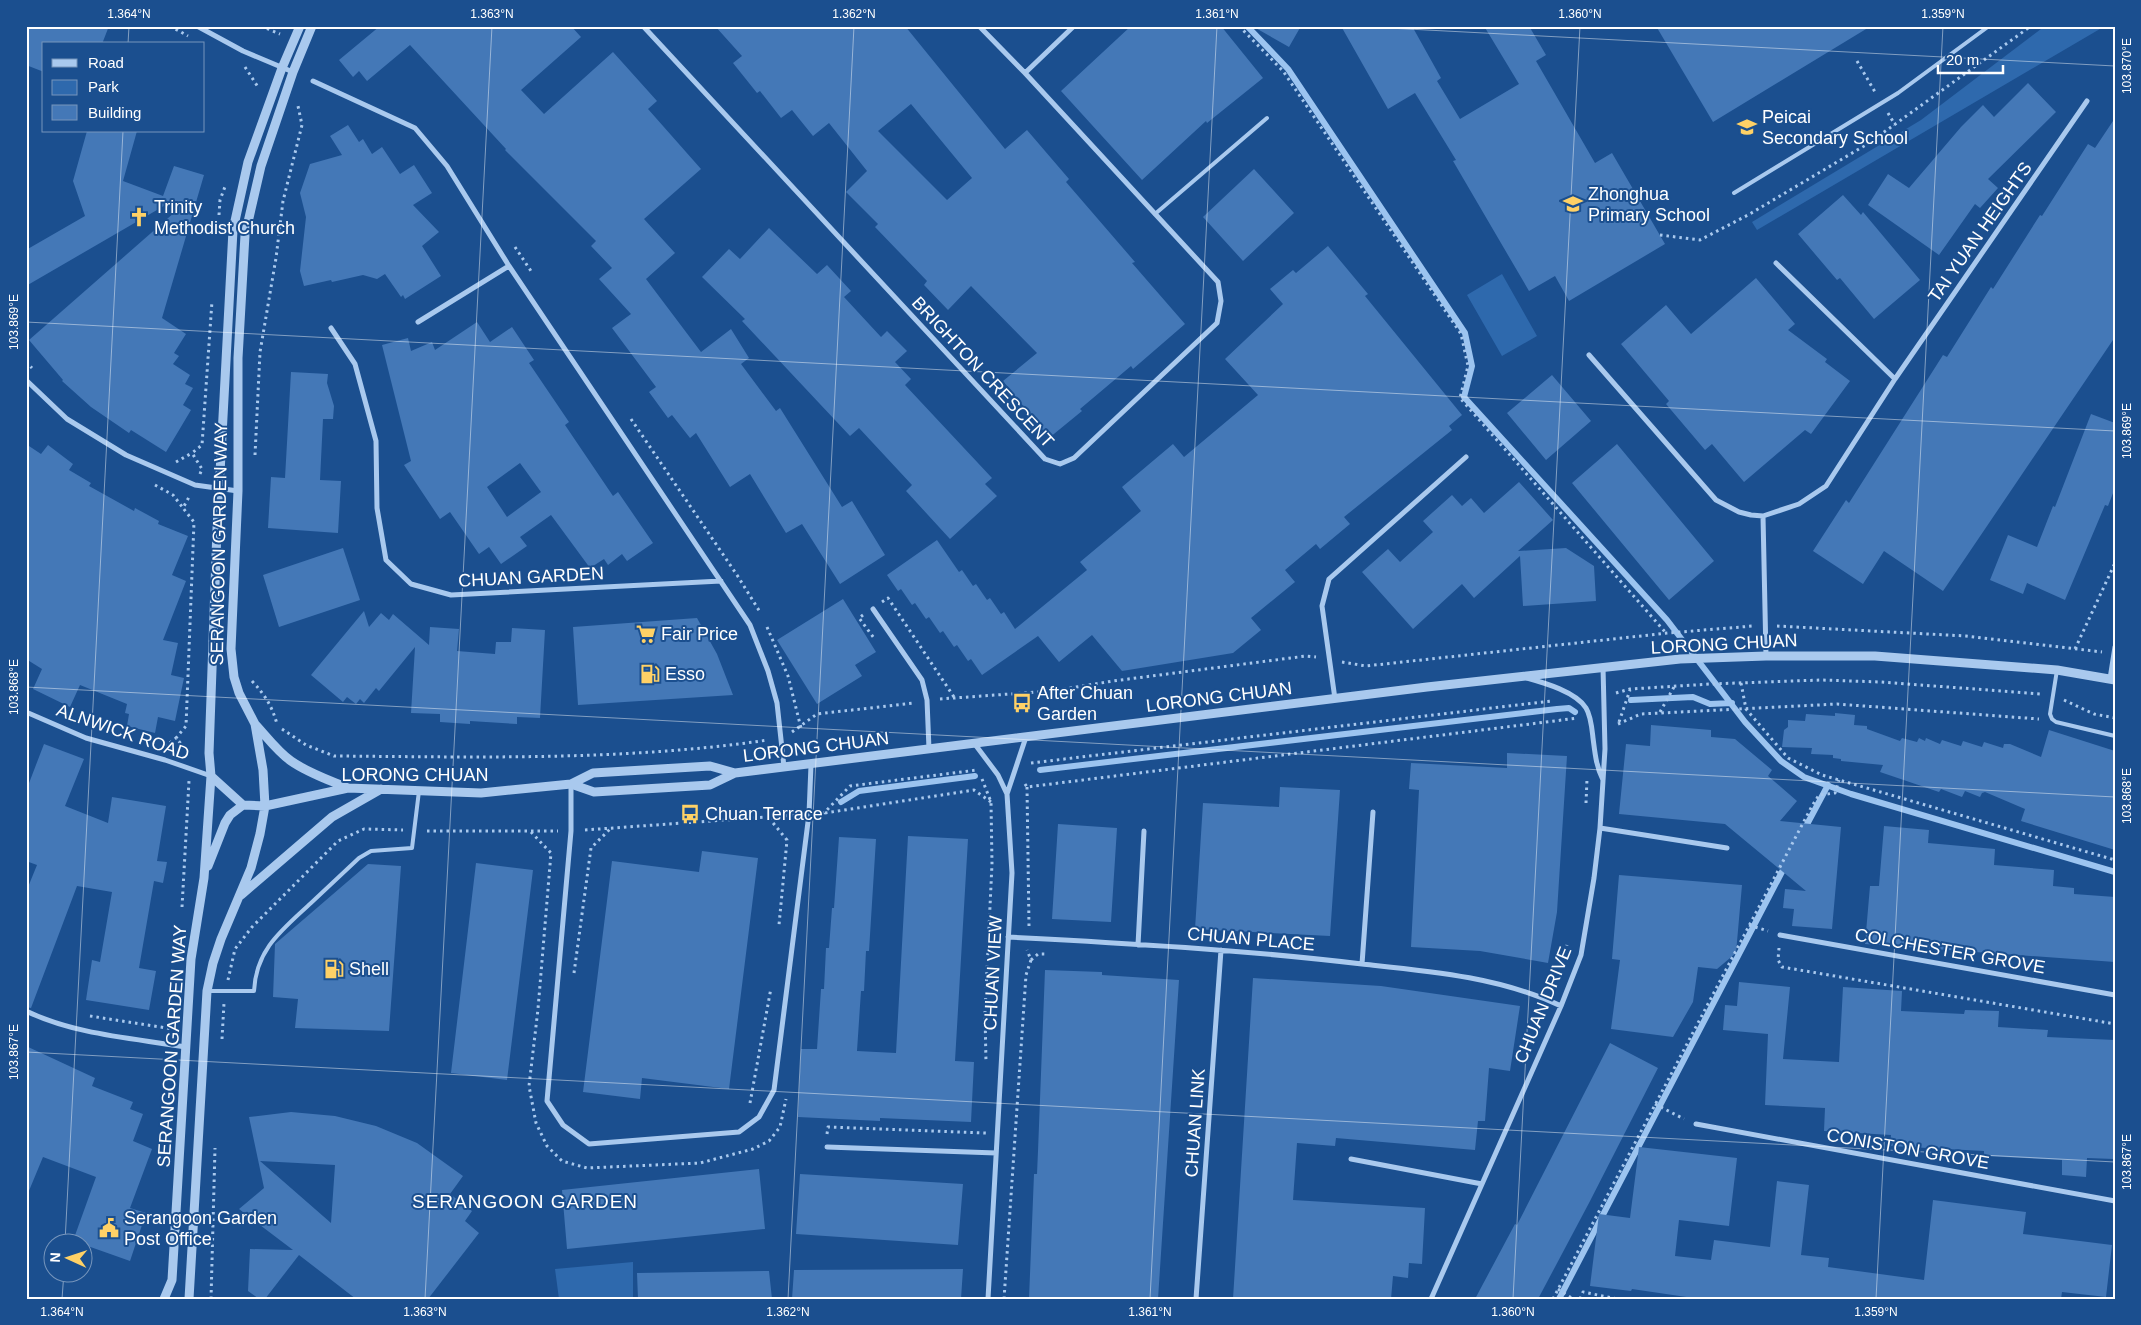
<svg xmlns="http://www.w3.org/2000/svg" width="2141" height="1325" viewBox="0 0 2141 1325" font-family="Helvetica,sans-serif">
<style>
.green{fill:#2e69ad}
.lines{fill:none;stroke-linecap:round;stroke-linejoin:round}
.stream{stroke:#9cc4f0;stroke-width:6}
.building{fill:#4478b7;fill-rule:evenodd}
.path{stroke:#a9c9ee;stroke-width:3;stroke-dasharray:2.5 4;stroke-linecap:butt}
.service{stroke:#a9c9ee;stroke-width:4}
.minor{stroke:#a9c9ee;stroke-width:5}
.tertiary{stroke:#a9c9ee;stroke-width:9}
.ticks{fill:none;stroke:#fff;stroke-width:1;stroke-opacity:0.45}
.labels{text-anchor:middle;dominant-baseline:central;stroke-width:4;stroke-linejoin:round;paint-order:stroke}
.poi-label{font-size:18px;fill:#fff;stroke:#1b4f8f;text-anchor:start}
.street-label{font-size:18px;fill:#fff;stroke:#1b4f8f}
.neighbourhood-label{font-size:19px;letter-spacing:1px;fill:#fff;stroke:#1b4f8f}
.neatline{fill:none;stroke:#fff;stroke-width:2}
.ticks-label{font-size:12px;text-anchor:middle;fill:#fff}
</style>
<rect width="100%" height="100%" fill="#1b4f8f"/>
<path class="green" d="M2045,26H2105L1757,230L1752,222L1921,120Z
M1502,274L1537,336L1502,356L1467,295Z
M633,1262V1299H559L555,1269Z"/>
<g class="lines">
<path class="stream" d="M1247,26L1288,69L1465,333L1472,366L1464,397L1667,620L1745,722L1781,761L1804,777L1851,794L2115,872
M1631,700L1693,697L1710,704L1732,703
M1040,770L1557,709L1569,708L1575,712
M841,802L859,791L975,776
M1804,830L1828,785
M1559,1299L1785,866"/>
</g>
<path class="building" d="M26,26H109L102,44H44V72L26,65Z
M380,26H571L581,37L521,90L544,114L613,52L657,101L648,109L701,169L644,219L675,253L646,279L701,352L731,329L749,358L741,364L776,411L780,408L842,507L852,501L885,555L840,584L802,524L786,533L750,474L730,487L696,433L690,438L672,415L668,418L649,392L656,387L612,328L631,314L599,279L612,268L591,246L596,241L505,150L506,149L410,45L367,81L359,71L353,77L339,60Z
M715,26H905L1005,149L1027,130L1069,179L1066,182L1135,262L1132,263L1185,324L1133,369L1131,366L1080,409L1082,411L1049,438L1003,381L1037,353L971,286L948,310L924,285L927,281L875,227L878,224L846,192L867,171L829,123L813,136L792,110L781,118L760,91L757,93L733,63L742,56ZM911,104L972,178L947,200L878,131Z
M1131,26H1221L1263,78L1207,123L1206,121L1142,180L1061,91Z
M1252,26H1301L1289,47Z
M1341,26H1412L1441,78L1437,81L1460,119L1519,84L1484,26H1529L1546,55L1536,61L1595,163L1612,153L1665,244L1569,301L1555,276L1529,291L1453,161L1456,160L1415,93L1388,109Z
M1656,26H1871L1713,122Z
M2028,83L2056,112L1988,179L1998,188L1980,208L1975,204L1939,255L1868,205L1888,174L1909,188L1961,127L1983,105L1994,117Z
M2115,118V337L1943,591L1884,551L1863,584L1813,551L1846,500L1849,503L1943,355L1947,357L1991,287L1993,289L2040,215L2042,216L2088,144L2095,148Z
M348,125L359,142L363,139L372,154L382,147L400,174L414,165L432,193L413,205L439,232L422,246L441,276L405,299L403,295L401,297L385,274L377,279L363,275L332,282L331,280L304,286L300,271L306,217L300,193L310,164L342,155L330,136Z
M87,131H137L123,181L163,196L174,166L204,175L162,318L186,334L174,353L179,356L173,364L190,375L185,384L193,388L183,405L191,410L166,452L131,430L129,433L91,407L62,381L63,380L29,340L175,212L169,203L26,286V250L85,216L73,181Z
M1254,169L1294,213L1243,261L1203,217Z
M1843,195L1861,215L1863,212L1920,280L1874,319L1840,278L1837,280L1798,234Z
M769,228L817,274L827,265L851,291L844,297L881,337L887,331L907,351L895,362L911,379L905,385L992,478L985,484L997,496L950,539L906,491L912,485L859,428L850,436L742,321L745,319L702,277L729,249L740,259Z
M1328,246L1368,294L1365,296L1462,415L1449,426L1452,430L1344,517L1350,524L1320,549L1316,544L1285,570L1295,582L1251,618L1261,630L1233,653L1122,671L1092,635L1059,662L1038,636L982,675L971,659L968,661L957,645L954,647L943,631L940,633L929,617L926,619L915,603L912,605L901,589L898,591L887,575L937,540L959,572L962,570L973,586L976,584L987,600L990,598L1001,614L1004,612L1015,629L1087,570L1080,562L1141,511L1122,487L1173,444L1184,457L1258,395L1225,359L1283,304L1270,289L1293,270L1296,273Z
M1756,278L1795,324L1788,330L1827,359L1825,362L1850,381L1811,434L1805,430L1744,482L1712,444L1705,450L1666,404L1669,401L1621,344L1666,305L1691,334Z
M477,322L490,342L512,327L534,360L529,363L569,422L565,425L613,496L618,492L653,543L627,561L622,554L608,565L604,559L590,568L551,515L520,537L527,546L501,564L489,547L479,554L450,512L440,519L404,465L411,461L382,345L408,338L411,351L432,342L435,350ZM520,463L541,492L507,517L487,487Z
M291,372L328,374L327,383L334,406L333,419H323L320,480L341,481L338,533L268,528L271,477L285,478Z
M1552,375L1591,421L1546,460L1507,413Z
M2091,414L2115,423V488L2108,506L2105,505L2065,600L2027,583L2023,594L1990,580L2008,535L2037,547L2053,506L2055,507Z
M26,444L41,454L48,445L73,464L69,470L91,483L89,486L134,511L135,508L159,521L158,524L188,536L172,575L186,581L163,640L178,643L171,675L184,678L175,721L158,717L155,733L127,726L129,714L125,713L127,704L80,685L70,707L33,689L42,669L26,659Z
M1617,444L1714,561L1669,600L1572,483Z
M1519,482L1553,520L1518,551L1566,548L1594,566L1596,601L1523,606L1520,556L1474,598L1462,584L1413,629L1362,572L1388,549L1400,562L1433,532L1423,521L1452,495L1462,506L1471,498L1484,513Z
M343,548L360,600L279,627L263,575Z
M843,599L876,652L855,665L862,676L817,704L777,640Z
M364,611L369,627L381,613L389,620L393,614L429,645L430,627L459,629L457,651L495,654L496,642H511L512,628L545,630L540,718L517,717V724L470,721V724L440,722V714L411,713L415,647L379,691L376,688L364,703L360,699L356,704L347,697L343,702L311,675Z
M697,618L717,654L733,695L578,705L573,627Z
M1835,713L1855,715L1854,725L1867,726V729L1900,741L1902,738L1917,742L1919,738L1925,741L1926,738L1940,744L1942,740L1961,746L1963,741L1982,747L1984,742L2003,748L2004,744H2010L2041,757L2049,730L2115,751V850L2021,821L2025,809L1985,792L1982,793L1980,797L1965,791L1962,797L1941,789L1939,792L1880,772L1883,765L1841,761V759L1833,758V755L1811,754L1812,748L1782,747L1784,730L1788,727V720L1805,721L1806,714L1835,716Z
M1651,725L1711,730V737L1735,739L1772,770L1768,776L1797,801L1780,821L1841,827L1832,929L1792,926L1794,909L1783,908L1785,889L1806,891L1725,824L1619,814L1626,744L1650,746Z
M44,744L84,759L65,806L108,823L112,797L166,806L157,861L167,862L163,883L154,881L139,968L156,971L149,1010L86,1000L92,960L100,962L112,892L77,886L31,1008L26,1007V892L37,865L26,861V791Z
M1507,753L1567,756L1557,912L1548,963L1480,951L1411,947L1419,790L1409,789L1411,763L1507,768Z
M1280,787L1340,790L1330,936L1195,929L1203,803L1279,807Z
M1058,824L1117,828L1111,922L1052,919Z
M1884,826L1929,830L1928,843L1995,849L1994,865L2054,870L2053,886L2074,888V894L2115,897V962L1865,944L1870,886H1879Z
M908,836L968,839L955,1061L974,1062L971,1122L880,1118V1121L798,1117L801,1049H817L821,989H824L826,948H829L832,908H834L839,837L876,839L869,951H866L864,991H861L857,1051L896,1053Z
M702,851L758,858L729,1089L642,1078L640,1099L583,1092L612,861L699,872Z
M476,863L533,870L507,1080L451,1073Z
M368,864L401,866L389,1031L295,1028L298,999L273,997L275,944Z
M1619,875L1742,885L1736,953L1717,969L1698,967L1693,1002L1673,1037L1611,1029L1620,960L1612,959Z
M1045,970L1102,972V975L1179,980L1158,1299H1029L1034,1174H1037L1038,1151Z
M1253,978L1381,986L1520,1006L1510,1071L1489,1068L1485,1121H1478L1475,1150L1336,1138L1335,1146L1297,1143L1293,1200L1425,1208L1422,1264L1409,1263L1408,1278L1393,1276L1391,1299H1233Z
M1739,982L1790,987L1783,1059L1839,1062L1843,987L1902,991L1901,1011L1964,1014L1965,1010L1999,1011L1998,1027L2048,1030L2047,1037L2115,1040L2114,1159L2087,1158L2086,1177L2062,1175V1160L1984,1156V1151L1890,1146L1891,1135L1824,1131L1825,1108L1765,1105L1768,1034L1723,1030L1725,1005L1737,1006Z
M1610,1043L1658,1068L1589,1203L1538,1299H1475L1515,1224L1517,1225Z
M26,1046L95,1078L92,1086L133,1102L130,1109L143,1114L133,1141L152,1149L130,1208L146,1213L130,1261L82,1244V1242L73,1241L96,1177L43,1157L26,1198Z
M291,1112L335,1116L376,1126L417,1143L463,1176L450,1194L472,1211L465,1221L479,1233L428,1299H356L299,1255L265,1299H259L248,1291L250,1249L293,1250L239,1209L264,1188L249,1117ZM260,1161L335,1165L331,1223Z
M1639,1147L1737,1158L1729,1226L1679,1220L1675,1256L1711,1260L1714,1240L1770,1247L1777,1181L1809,1185L1801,1255L1829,1258L1828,1267L1924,1280L1933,1200L2026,1212L2023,1234L2112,1245L2106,1297L2062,1292L2061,1299H1700L1632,1289L1631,1291L1590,1286L1599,1214L1630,1218Z
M759,1169L765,1229L567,1249L562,1190Z
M800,1174L963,1184L958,1245L796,1234Z
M963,1269L961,1299H792L794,1270Z
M769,1271L772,1299H638L637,1273Z"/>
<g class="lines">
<path class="path" d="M170,26L188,36
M261,26L280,34
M1239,26L1283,71L1461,334L1468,366L1460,398L1666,633
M1857,61L1875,92
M245,67L258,87
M1888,113L1895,125
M219,215L220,200L226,184
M1660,235L1700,240L1748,215L1869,143L2031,26
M515,247L531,271
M26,362L32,368
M631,419L737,575
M255,455L260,352L276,258L283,201L302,125L298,106
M176,462L192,453
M200,474L202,469L192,453L202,445L212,301
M155,485L173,495L183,508
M737,575L760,612
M882,602L888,598L954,697
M863,615L859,618L874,638
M1777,626L1966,636L2102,652
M767,627L788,676L801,728
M2075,649L2115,563
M1342,662L1366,666L1668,633L1753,626
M252,681C265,695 272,706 277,724
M1741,683L1746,709L1788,758L1822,775L2115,860
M1616,693L1630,689L1710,684L1821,680L1881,682L2041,694
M940,699L1052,691L1113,681L1306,656L1316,657
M2064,700L2094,714L2115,718
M1660,712L1674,687
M1619,722L1630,690
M1618,724L1641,714L1837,704L2039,719
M282,729L306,745L334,756C479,757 624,761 768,740
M792,732L817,714L914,703
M164,745H167L176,738
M189,753L176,738L186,726L194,522L183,508L189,497
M1031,763L1551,701
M982,779L991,802L992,864L985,1013L986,1063
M1025,784L1027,787L1578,718
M1027,787L1029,926
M1586,803L1587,779
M822,813H824L850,786L977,770
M825,813L974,790L991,802
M769,818L787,840L779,925
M585,830L795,815
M427,831H558
M531,832L551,853L538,1009L529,1086L536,1123L547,1146L562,1161L587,1168L700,1163L753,1149L769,1141L780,1127L786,1099
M182,907L189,781
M1749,925L1768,931
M1779,948L1778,960L1782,967L2115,1024
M1563,958L1567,945
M1031,960L1038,954H1046
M574,973L591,848L611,828
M228,980L235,949L252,927L338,841L364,829L403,830
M90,1016L173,1029
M222,1039L224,1003
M750,1103L771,988
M1655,1104L1684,1119
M827,1134L828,1127L986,1133
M1558,1289L1573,1299
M211,1299L215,1148
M1004,1299L1026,975L1031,960L1027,950
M1553,1299L1812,806L1819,795L1835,793L1839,780
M1580,1299L1583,1292L1617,1299"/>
<path class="service" d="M1734,193L1898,93L1989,26
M1155,214L1267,118
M2057,670L2050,714L2052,719L2056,722L2115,736
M208,991H254C256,949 282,930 311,903C327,888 343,873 359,858L371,851L412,848L419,791"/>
<path class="minor" d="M197,26L243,51L293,72
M643,26L1045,459L1060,464L1074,458L1217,323L1221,301L1218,282L1025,73L979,26
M1025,73L1074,26
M313,81L415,128L447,166L509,266L750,625L768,671L777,703L784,767
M1776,263L1895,379
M418,322L509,266
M331,328L355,364L376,441L377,508L386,560L411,584L451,595L721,581
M1589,355L1716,500L1739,512L1751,515L1763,516L1799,504L1826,486L1895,379L2087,101
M26,380L67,419L126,455L195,485L238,491
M1763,516L1766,656
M873,609L922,680L927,700L929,749
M1527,678C1545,683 1576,692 1586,708C1591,716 1592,729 1593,738C1595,753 1596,766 1603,780
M2110,679L2115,647
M1335,699L1322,606L1329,579L1466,457
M26,712L86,738L165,760L211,776
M974,743L998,775L1007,794L1012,873L988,1299
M571,784V831L547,1101L563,1125L589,1144L739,1132L759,1117L774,1090L809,814L811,765
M1007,794L1026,737
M1600,828L1727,848
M1780,935L2115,995
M1008,937C1126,943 1245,950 1362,964C1429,971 1500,977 1561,1006
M1138,945L1144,831
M1362,964L1373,812
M26,1011C76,1035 133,1038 186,1047
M1696,1124L2115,1201
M827,1147L996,1153
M1351,1159L1482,1184
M1196,1299L1221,950
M1431,1299L1561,1006L1581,955L1594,878L1600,828L1605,749L1603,667"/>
<path class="tertiary" d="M255,724C267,737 277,751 291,761C308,773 329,780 348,788
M211,776L243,805L265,806L348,788L481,793L571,784L593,773L710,766L735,773
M571,784L594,792L710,785L735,773L1427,687L1680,659L1766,656H1875L2057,670L2115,680
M208,866L225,823L230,815L243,805
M241,895L332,817L381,789
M164,1299L172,1280L191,959L204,878L211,776L209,753L217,529L233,230L248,162L282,68L300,26
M189,1299L207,991L213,963L221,939L251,868L260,834L265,806L263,770L255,724L239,693L234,677L231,649L238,491V358L245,235L261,166L293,72L312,26"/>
</g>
<path class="ticks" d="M1350,26L2115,66M128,44L129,26M26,322L2115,431M26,687L2115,797M26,1052L2115,1162M65,1242L123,131M62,1299L64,1272M425,1299L492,26M788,1299L854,26M1150,1299L1217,26M1513,1299L1580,26M1876,1299L1943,26"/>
<defs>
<symbol id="school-bare" viewBox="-9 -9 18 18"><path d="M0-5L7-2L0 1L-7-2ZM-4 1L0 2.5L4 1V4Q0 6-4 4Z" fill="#ffd166" stroke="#1b4f8f" stroke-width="2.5" paint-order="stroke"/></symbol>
<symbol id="church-bare" viewBox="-9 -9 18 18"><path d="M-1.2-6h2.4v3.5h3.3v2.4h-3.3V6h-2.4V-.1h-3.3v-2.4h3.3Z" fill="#ffd166" stroke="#1b4f8f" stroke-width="2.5" paint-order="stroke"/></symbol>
<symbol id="supermarket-bare" viewBox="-9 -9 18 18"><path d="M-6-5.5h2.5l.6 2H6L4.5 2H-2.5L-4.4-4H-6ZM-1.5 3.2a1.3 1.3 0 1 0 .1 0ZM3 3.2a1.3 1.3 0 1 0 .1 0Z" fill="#ffd166" stroke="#1b4f8f" stroke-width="2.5" paint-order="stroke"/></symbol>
<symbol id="fuel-bare" viewBox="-9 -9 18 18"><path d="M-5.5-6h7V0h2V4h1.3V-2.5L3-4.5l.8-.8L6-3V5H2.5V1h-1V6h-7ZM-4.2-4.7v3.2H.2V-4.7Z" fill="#ffd166" stroke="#1b4f8f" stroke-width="2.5" paint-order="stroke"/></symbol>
<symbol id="bus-bare" viewBox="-9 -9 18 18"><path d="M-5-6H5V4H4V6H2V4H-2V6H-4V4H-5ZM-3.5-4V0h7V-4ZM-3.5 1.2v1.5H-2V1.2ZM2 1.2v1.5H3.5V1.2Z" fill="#ffd166" stroke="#1b4f8f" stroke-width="2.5" paint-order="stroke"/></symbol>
<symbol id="civic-bare" viewBox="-9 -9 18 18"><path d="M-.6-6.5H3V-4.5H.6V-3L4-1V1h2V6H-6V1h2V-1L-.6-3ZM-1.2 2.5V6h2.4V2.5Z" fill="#ffd166" stroke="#1b4f8f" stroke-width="2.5" paint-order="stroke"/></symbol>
</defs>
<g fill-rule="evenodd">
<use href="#school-bare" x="1733" y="113" width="28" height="28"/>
<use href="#school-bare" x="1559" y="190" width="28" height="28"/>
<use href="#church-bare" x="125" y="203" width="28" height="28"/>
<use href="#supermarket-bare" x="632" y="620" width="28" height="28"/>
<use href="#fuel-bare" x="636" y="660" width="28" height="28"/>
<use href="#bus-bare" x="1008" y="689" width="28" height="28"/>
<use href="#bus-bare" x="676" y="800" width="28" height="28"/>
<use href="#fuel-bare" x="320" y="955" width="28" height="28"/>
<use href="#civic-bare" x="95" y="1214" width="28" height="28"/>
</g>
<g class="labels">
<g class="poi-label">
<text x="1762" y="117">Peicai<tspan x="1762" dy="21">Secondary School</tspan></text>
<text x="1588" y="194">Zhonghua<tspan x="1588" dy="21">Primary School</tspan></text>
<text x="154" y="207">Trinity<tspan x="154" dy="21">Methodist Church</tspan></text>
<text x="661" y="634">Fair Price</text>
<text x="665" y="674">Esso</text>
<text x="1037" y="693">After Chuan<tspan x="1037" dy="21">Garden</tspan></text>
<text x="705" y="814">Chuan Terrace</text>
<text x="349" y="969">Shell</text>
<text x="124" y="1218">Serangoon Garden<tspan x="124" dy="21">Post Office</tspan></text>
</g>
<g class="street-label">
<text transform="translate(1980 232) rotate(-55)">TAI YUAN HEIGHTS</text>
<text transform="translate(983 372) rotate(47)">BRIGHTON CRESCENT</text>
<text transform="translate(219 544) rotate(-89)">SERANGOON GARDEN WAY</text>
<text transform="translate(531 577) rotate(-3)">CHUAN GARDEN</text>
<text transform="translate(1724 644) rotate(-3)">LORONG CHUAN</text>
<text transform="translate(1219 697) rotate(-7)">LORONG CHUAN</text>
<text transform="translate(123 732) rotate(19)">ALNWICK ROAD</text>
<text transform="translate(816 747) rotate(-7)">LORONG CHUAN</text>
<text x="415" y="775">LORONG CHUAN</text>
<text transform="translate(1251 939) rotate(5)">CHUAN PLACE</text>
<text transform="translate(1950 951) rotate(10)">COLCHESTER GROVE</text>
<text transform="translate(993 973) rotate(-87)">CHUAN VIEW</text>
<text transform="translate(1543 1005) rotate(-68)">CHUAN DRIVE</text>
<text transform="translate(172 1046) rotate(-86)">SERANGOON GARDEN WAY</text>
<text transform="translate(1195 1123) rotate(-86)">CHUAN LINK</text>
<text transform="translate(1908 1149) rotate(10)">CONISTON GROVE</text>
</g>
<g class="neighbourhood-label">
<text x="525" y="1201">SERANGOON GARDEN</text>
</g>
</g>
<rect width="2141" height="1325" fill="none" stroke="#1b4f8f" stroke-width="55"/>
<rect x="42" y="42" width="162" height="90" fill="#1b4f8f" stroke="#7695bc"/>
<rect x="52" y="59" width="25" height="8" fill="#a9c9ee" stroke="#7695bc"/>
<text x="88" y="68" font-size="15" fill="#ffffff">Road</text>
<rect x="52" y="80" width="25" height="15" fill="#2e69ad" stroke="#7695bc"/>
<text x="88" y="92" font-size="15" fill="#ffffff">Park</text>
<rect x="52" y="105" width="25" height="15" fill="#4478b7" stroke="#7695bc"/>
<text x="88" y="118" font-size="15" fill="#ffffff">Building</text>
<g transform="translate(68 1258) rotate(273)"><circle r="24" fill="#1b4f8f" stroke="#7695bc"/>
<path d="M0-4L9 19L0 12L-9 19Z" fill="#ffd166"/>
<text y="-8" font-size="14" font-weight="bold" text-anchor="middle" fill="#ffffff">N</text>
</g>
<path d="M1938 65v8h65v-8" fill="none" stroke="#ffffff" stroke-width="2.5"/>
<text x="1946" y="65" font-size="15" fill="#ffffff" stroke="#1b4f8f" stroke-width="4" paint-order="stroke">20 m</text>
<rect x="28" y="28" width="2086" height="1270" class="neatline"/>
<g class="ticks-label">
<text x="129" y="18">1.364°N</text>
<text x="492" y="18">1.363°N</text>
<text x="854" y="18">1.362°N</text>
<text x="1217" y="18">1.361°N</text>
<text x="1580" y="18">1.360°N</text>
<text x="1943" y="18">1.359°N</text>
<text transform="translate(2127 66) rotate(-90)" y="4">103.870°E</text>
<text transform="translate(14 322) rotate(-90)" y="4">103.869°E</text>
<text transform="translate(2127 431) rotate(-90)" y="4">103.869°E</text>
<text transform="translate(14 687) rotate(-90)" y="4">103.868°E</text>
<text transform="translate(2127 796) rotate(-90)" y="4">103.868°E</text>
<text transform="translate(14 1052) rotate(-90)" y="4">103.867°E</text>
<text transform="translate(2127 1162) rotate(-90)" y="4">103.867°E</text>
<text x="62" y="1316">1.364°N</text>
<text x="425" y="1316">1.363°N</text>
<text x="788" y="1316">1.362°N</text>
<text x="1150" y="1316">1.361°N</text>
<text x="1513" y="1316">1.360°N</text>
<text x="1876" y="1316">1.359°N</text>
</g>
</svg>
